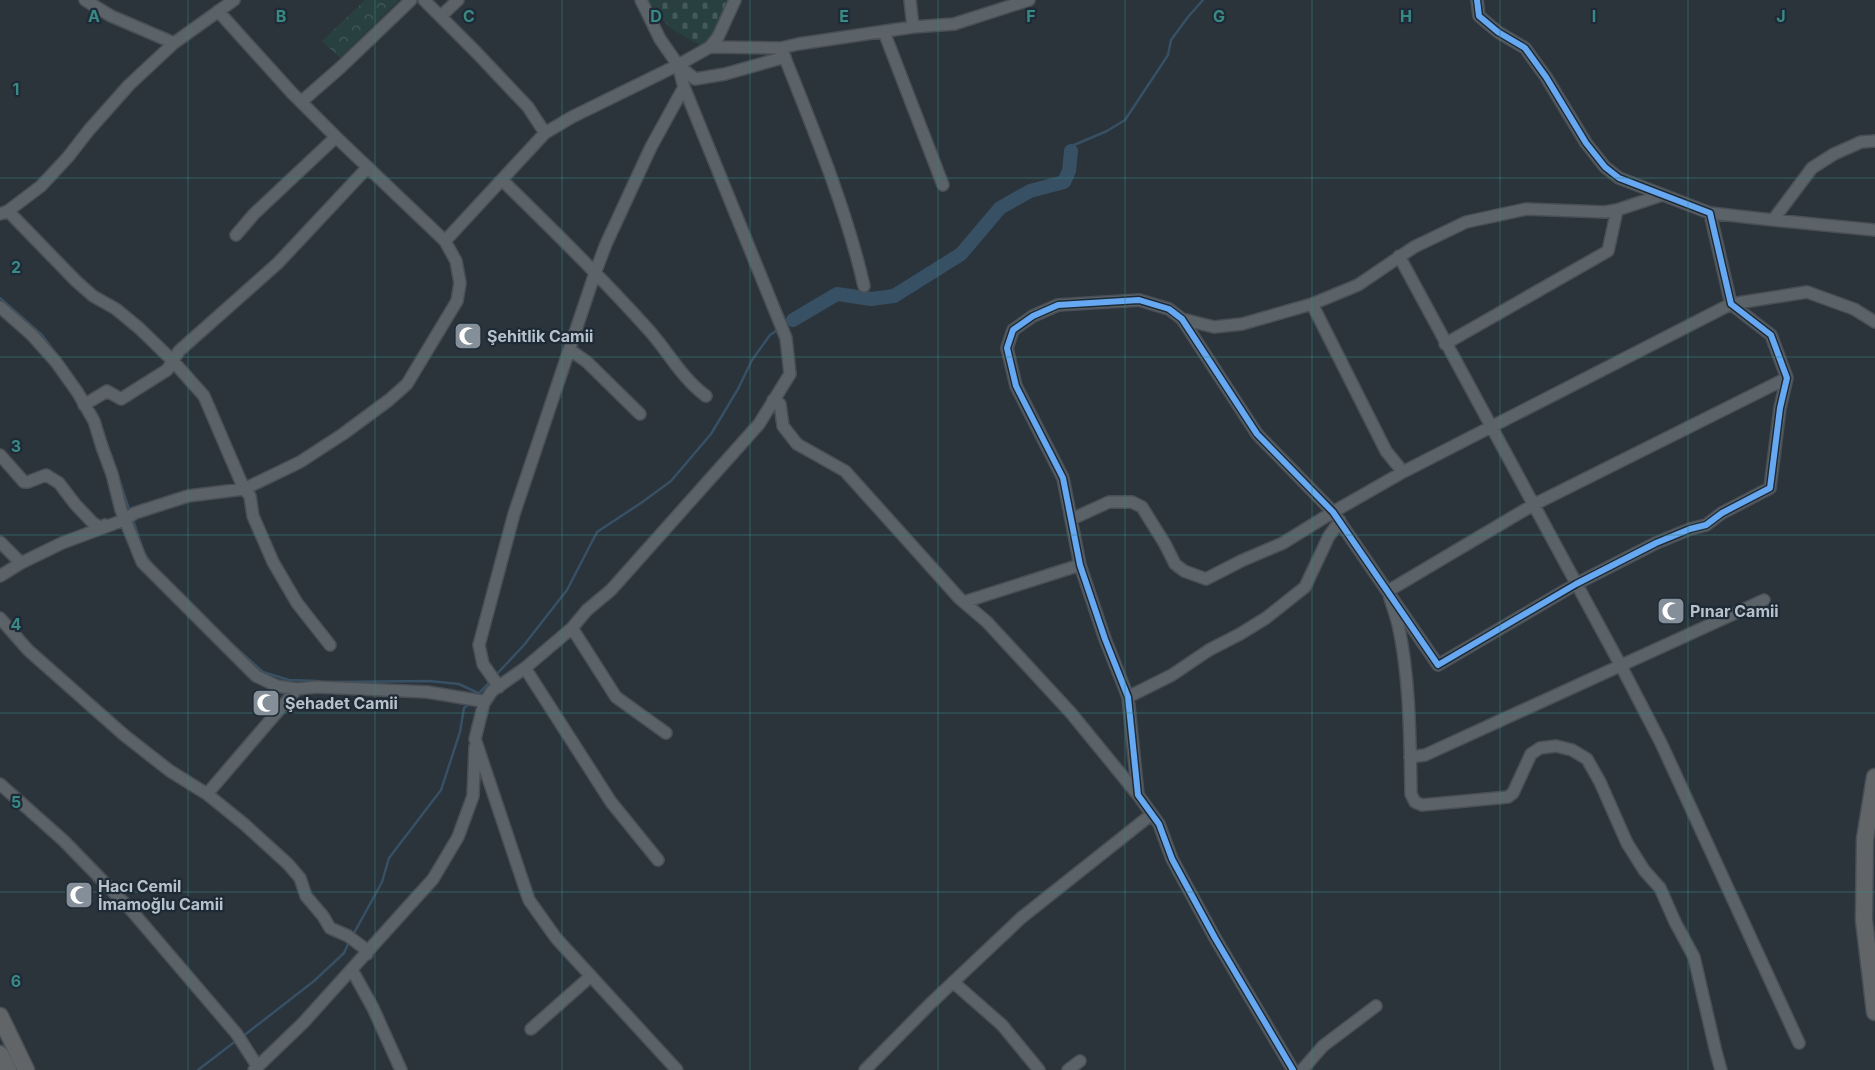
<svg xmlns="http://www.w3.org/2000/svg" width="1875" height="1070" viewBox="0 0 1875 1070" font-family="Inter,sans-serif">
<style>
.forest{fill:url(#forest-crowns)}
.cemetery{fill:url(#cemetery-stones)}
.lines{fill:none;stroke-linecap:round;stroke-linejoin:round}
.stream{stroke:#375064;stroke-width:2.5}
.river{stroke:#375064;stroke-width:14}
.minor-casing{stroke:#494f55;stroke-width:14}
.highway-casing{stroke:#484f56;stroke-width:19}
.minor{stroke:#5b6268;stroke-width:11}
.highway{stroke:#616568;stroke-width:16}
.cycleway-casing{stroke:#1e2b36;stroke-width:9}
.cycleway{stroke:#66a8f1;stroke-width:6}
.grid{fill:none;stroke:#398985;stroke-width:1;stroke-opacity:0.55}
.labels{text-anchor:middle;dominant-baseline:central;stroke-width:4.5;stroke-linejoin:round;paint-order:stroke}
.poi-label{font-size:16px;font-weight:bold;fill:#b6c1cb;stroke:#1e2b36;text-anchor:start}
.grid-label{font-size:16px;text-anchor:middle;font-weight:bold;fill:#398985;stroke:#1e2b36;stroke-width:4.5;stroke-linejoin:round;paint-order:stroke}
</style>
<defs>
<pattern id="forest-crowns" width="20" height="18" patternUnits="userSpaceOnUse" patternTransform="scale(1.25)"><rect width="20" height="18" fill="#284040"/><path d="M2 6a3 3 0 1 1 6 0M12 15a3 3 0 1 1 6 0" fill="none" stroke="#455a5a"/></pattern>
<pattern id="cemetery-stones" width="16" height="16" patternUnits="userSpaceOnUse" patternTransform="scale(1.25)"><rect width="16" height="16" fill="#284040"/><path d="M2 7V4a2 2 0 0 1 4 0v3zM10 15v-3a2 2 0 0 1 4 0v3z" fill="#455a5a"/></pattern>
</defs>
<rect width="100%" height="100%" fill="#2b333b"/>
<path class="forest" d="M365,0H399L340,58L322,41Z"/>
<path class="cemetery" d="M647,0H733L710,44L701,46L670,28Z"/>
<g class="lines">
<path class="stream" d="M1071,151L1074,145L1107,131L1125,120L1168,55L1171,40L1188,17L1203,0
M0,298L42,335L57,355
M784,326L793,320
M103,432L112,458
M120,482L130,512
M133,520L144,553L154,567
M162,574L209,621
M225,638L263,672L289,680L318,681
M496,675L524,645L567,590L597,532L641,503L671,481L711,434L738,389L752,360L770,335L779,329
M331,682L429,681L459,684L478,693
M475,697L491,681
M353,935L382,882L389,858L441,790L460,732L464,708L470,703
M242,1037L314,981L344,953L349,942
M198,1070L237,1040"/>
<path class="river" d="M793,320L837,294L871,299L894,296L961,254L1000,208L1030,191L1064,182L1069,171L1071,151"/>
<defs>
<path id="minor" d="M85,0L111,16L174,43
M424,0L476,52L528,107L545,133
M641,0L660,39L678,65L684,87L786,338L790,374L759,424L611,590L587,610L572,628L525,668L492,691L484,703L475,739L529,900L556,938L677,1070
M910,0L913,27
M441,16L458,0
M884,32L943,185
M710,47L781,48L798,44L913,27L954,24L1029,0
M781,48C812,126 845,204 864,286
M678,65L695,79L725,74L785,57
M301,102L341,67L411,0
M502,180C551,228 600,276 646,327C667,349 680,377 706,396
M8,211L76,281L93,296L116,309L139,328L172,360L204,396L244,489L250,496L253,516L273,562L297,603L330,645
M1710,213L1773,220L1812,168L1834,154L1861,142L1875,141
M0,214L8,211L41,186L68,157L89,130L129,85L174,43L234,0
M1773,220L1875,230
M236,235L254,214L336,137
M445,241L545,133L572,117L678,65L710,47L718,37L735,0
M1399,256L1621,666L1661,743L1799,1043
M1312,304L1386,451L1403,472
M0,307L32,335L56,362L78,393L94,421L102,447L112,474L121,510L142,562L256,676L277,686L297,689L317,687L427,692L482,701L484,703
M1182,319L1214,327L1242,324L1312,304L1358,285L1414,247L1466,222L1526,209L1605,212L1617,210L1662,195
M1445,344L1608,251L1617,210
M570,350L587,362L640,414
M773,400L780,404L783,426L797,444L845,471L960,599L987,622L1071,713L1138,795
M84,405L107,391L121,399L167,370L179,351L278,263L368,167
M0,455L24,482H28L46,475L59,483L75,504L93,523L101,528L105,525
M1072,519L1109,502H1132L1142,507L1165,544L1175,564L1184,571L1206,579L1241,561L1283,543L1333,512L1403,472L1731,304L1807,292L1854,309L1875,322
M0,542L21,563
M0,576L21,563L62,543L124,520L135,513L188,496L244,489L300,462L343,434L389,400L407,384L457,301L460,283L456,261L445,241L336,137L292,93L218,11
M964,602L1080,565
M0,618L28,650L124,735L170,771L207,794L297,689
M572,628L616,697L666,733
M525,668L611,802L658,860
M499,687L483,664L479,645L514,514L595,273L606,244L651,147L684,87
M1128,697L1172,675L1209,650L1240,634L1266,618L1305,587L1329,536L1340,521
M1410,757L1425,755L1764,600
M0,784L64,841L131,910L236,1033L258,1067
M207,794L244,824L288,864L300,878L306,896L323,916L330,928L348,936L364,948L367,954
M352,970L373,1008L401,1070
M953,982L1002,1025L1039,1070
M531,1029L591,976
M254,1070L303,1023L433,879L458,837L473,796L475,747
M865,1070L930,1004L1021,918L1152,814
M1068,1070L1080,1061
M1293,1070L1215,938L1172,859L1159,824L1138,795L1128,697L1105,639L1080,565L1063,478L1016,386L1007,348L1013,330L1033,316L1058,305L1139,300L1169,309L1182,319L1257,434L1333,512L1438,665L1576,584L1656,543L1690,529L1706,525L1722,513L1770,488L1780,408L1787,378L1771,335L1731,304L1710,213L1619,178L1605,167L1586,143L1546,77L1525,48L1498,32L1479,16L1477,0
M1302,1070L1323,1046L1376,1006
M1721,1070L1716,1052L1694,957L1675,922L1660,888L1644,870L1627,843L1600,782L1587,759L1572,750L1556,746L1540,748L1531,754L1513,793L1508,797L1422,805L1415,802L1411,794C1410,740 1410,677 1398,624C1395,613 1391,602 1388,591L1533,505L1787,378"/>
<path id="highway" d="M1875,777L1865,839L1864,920L1875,1012
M0,1016L26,1070
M0,1054L8,1070"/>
</defs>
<use href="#minor" class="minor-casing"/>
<use href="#highway" class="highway-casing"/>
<use href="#minor" class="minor"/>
<use href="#highway" class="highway"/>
<defs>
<path id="cycleway" d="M1293,1070L1215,938L1172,859L1159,824L1138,795L1128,697L1105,639L1080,565L1063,478L1016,386L1007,348L1013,330L1033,316L1058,305L1139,300L1169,309L1182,319L1257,434L1333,512L1438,665L1576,584L1656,543L1690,529L1706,525L1722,513L1770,488L1780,408L1787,378L1771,335L1731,304L1710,213L1619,178L1605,167L1586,143L1546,77L1525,48L1498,32L1479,16L1477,0"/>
</defs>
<use href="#cycleway" class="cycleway-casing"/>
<use href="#cycleway" class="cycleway"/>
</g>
<path class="grid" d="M188,0V1070M375,0V1070M562,0V1070M750,0V1070M938,0V1070M1125,0V1070M1312,0V1070M1500,0V1070M1688,0V1070M0,178H1875M0,357H1875M0,535H1875M0,713H1875M0,892H1875"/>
<defs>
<symbol id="mosque-square" viewBox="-11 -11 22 22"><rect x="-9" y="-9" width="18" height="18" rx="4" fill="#858f99" stroke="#1e2b36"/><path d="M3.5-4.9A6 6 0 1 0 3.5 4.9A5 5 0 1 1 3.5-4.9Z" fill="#fff"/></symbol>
</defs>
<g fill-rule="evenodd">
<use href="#mosque-square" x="452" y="320" width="32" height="32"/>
<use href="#mosque-square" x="1655" y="595" width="32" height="32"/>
<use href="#mosque-square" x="250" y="687" width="32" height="32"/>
<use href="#mosque-square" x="63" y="879" width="32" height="32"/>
</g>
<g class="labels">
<g class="poi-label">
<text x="487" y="336">Şehitlik Camii</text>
<text x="1690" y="611">Pınar Camii</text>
<text x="285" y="703">Şehadet Camii</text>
<text x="98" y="886">Hacı Cemil<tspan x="98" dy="18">İmamoğlu Camii</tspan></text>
</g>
</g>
<g class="grid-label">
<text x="94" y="22">A</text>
<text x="281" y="22">B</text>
<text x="469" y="22">C</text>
<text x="656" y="22">D</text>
<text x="844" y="22">E</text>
<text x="1031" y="22">F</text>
<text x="1219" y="22">G</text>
<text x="1406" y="22">H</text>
<text x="1594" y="22">I</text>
<text x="1781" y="22">J</text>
<text x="16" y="95">1</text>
<text x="16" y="273">2</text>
<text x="16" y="452">3</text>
<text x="16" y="630">4</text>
<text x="16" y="808">5</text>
<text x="16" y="987">6</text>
</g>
</svg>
